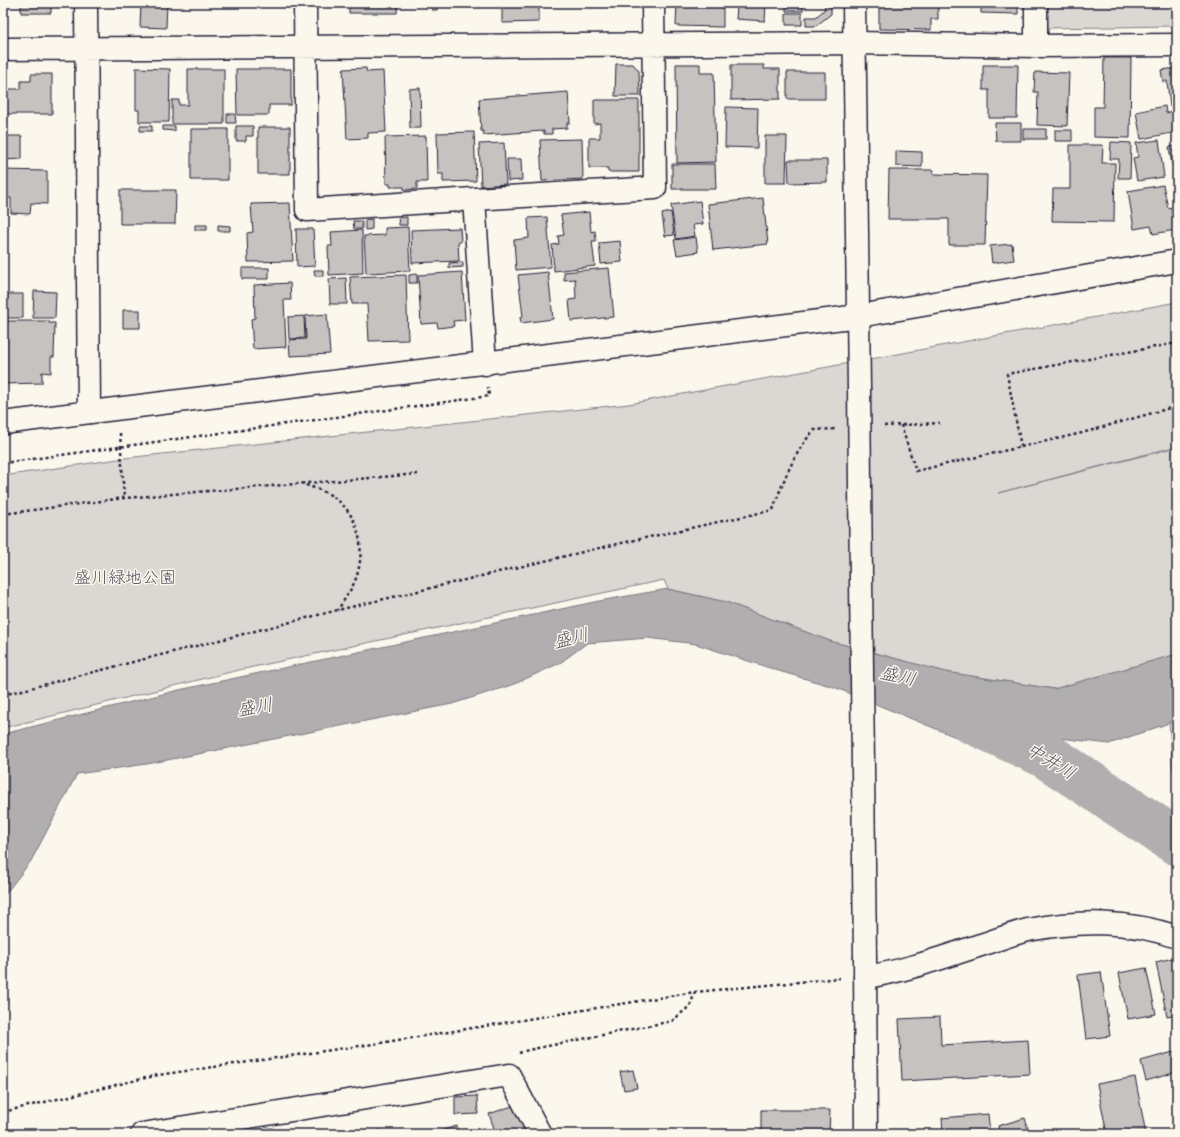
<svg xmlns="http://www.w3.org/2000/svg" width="1180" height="1137" viewBox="0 0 1180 1137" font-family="Itim,'Klee One',sans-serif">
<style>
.green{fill:#dbd8d3;stroke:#7e7d87}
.water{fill:#b1aeb0;stroke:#787681}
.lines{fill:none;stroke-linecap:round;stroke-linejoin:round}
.river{stroke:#b1aeb0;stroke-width:47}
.building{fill:#c6c2c0;stroke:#22223b}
.minor-casing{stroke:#22223b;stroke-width:25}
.tertiary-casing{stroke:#22223b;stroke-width:25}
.path{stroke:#22223b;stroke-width:2.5;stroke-dasharray:3 3;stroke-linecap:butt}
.minor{stroke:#fbf7ec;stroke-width:22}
.tertiary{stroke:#fbf7ec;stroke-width:22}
.tertiary-bridge-casing{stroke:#22223b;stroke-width:25;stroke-linecap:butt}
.tertiary-bridge{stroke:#fbf7ec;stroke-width:22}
.labels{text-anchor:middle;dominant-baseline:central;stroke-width:3;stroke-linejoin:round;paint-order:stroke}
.park-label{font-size:17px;fill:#505061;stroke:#fbf7ec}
.water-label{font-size:18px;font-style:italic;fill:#545364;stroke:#fbf7ec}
</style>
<rect width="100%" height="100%" fill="#fbf7ec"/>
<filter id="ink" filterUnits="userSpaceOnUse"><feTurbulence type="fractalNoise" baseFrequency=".025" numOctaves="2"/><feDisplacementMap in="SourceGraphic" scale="8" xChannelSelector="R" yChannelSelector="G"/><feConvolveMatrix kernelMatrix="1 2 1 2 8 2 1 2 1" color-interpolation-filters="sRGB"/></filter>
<g filter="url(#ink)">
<path class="green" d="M1043,3H1177V26L1043,28Z
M1177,302V446L998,493L1177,447V654L1054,689L946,672L830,641L726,602L668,589L664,580L239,670L3,728V476L125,458L629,404Z
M1177,718V770L1173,771L1169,723Z"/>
<path class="water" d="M668,589L726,602L830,641L946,672L1054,689L1177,654V718L1169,723L1109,744L1060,738L1002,756L834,687L782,672L696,644L648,638L587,643L560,663L512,685L452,704L147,764L77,774L31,861L3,897V734L179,690L599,601Z"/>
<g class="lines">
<path class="river" d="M971,720L1044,754L1177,842"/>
</g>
<path class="building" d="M21,3H51V13H21Z
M141,3H167L166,28L140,27Z
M349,3H398L397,13H349Z
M432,3H437V10H432Z
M502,3H539V22L502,23Z
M677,3H723V27L676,26Z
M732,3H766L765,21L736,19L737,6L732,5Z
M786,3H803V11H786Z
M879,3H938V19H931V30L879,29Z
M981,3H1018V14L981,13Z
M825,4L831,5V14L816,26H806V17H816L824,10Z
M786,13H802V25H786Z
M1104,58H1131L1130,138L1094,137V107H1103Z
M616,64H633L639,71L640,96H615Z
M676,64H700V73H714L716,162L677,163Z
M731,65H764V69H780V99L731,100Z
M983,65H1018L1017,118H989V90H983Z
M136,68L170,69L169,122H139V110H136Z
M366,68L367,72L383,71L386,132L368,133V138L347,139L343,69Z
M1177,68V106L1170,107L1167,81L1163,82L1161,70Z
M188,69H224V124H172V100H179V105H188Z
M236,69H291V105H269V115H237Z
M787,72H825V99H787Z
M1035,72L1069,73L1067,126L1037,125L1038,92H1034Z
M31,74H52V114H3V89H21V81H31Z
M420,88L421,128H410L409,89Z
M568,92L570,123H567V128L552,129V134H544V131L484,135L483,131H481L479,99Z
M594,100H639V172H608V168H589V138H600V123L594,124Z
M1165,106L1166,113L1173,111L1174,115H1177V132L1141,139L1136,112Z
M726,107L758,108L757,148L725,147Z
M227,114H235L236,123H227Z
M995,123H1021V141H996Z
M140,126H152V131H140Z
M163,126H175V131L163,130Z
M236,126H253V136H246V141H236Z
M258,127H290V174H258Z
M191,129H228V180H191Z
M1023,129H1046V139H1023Z
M1055,130H1072V141H1055Z
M474,132L476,181L443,182V174H438L437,133Z
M3,136H22V159L3,160Z
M426,136L427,182H417V189L404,190V187H390V184H386L385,137Z
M765,136H787L786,183H765Z
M582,139L583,179L542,181L540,140Z
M1159,140L1164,177L1137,181L1133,158L1138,157L1136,143Z
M1111,142L1131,143L1130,178H1118L1119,159H1110Z
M504,143L506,184L481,186L479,144Z
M1070,145H1103L1102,163H1115L1114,222L1052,221L1053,189H1070Z
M1177,146V188L1176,189L1169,147Z
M896,151L922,152V167L896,166Z
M507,159H521L522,180L508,181Z
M788,160H827V182L789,183Z
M672,164H715L716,189H672Z
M3,170L47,171V204L31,203L30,214L11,213V198H3Z
M889,170H934L933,174L987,175L985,245H949V219H888Z
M1163,185L1168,208L1171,207L1175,230L1153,234L1151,226L1134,229L1128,191Z
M120,190H176L175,224H120Z
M763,198L768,244L713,250L708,204Z
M700,201L703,224L693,225L695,236L676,239L671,205Z
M290,203L293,261L248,262L247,233L253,232L251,204Z
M589,212L591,232L595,231L596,241H592L595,266L554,271L552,245L559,244L558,236L564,235L561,215Z
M671,212L674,235L665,236L662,214Z
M407,217V225H399L398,218Z
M547,217L551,267L516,270L514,240L529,238L528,218Z
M372,219V229L365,230V220Z
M353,221H362V229H354Z
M195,225H207V230H195Z
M218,225L230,226V231H218Z
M408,227L410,271L366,273L364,236L385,235V228Z
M460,228L461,242H458L459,261L412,263L411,230Z
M296,229H313L315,266L297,267Z
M362,230L363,273L329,275L328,246H332L331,232Z
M696,237L698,252L677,255L674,240Z
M620,241L622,262L601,264L599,243Z
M1012,244L1014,260L992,263L990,246Z
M463,262V267L449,268V263Z
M242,268H269V279H242Z
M609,268L614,317L571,321L569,300L576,299L575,279L564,280V272Z
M314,270H323V276H315Z
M462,272L465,320L453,321L454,326L438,328L437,323L421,324L418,275Z
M548,272L553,319L521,323L520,317H523L518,275Z
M417,274V283H409V275Z
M406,275L408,340L369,341L367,304H352L350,277Z
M346,278L347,304H330L329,279Z
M290,283L291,300H284L286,347L253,349L251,319L255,318L254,285Z
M34,291L56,292L55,318H33Z
M3,294H23V318H3Z
M123,310H140V328H123Z
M327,314L330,354L290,356L289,340L306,339L305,316Z
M304,316L305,338L289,339L288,317Z
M6,321H49V323H55L54,357H51V373L42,372V383L3,384V355H6Z
M1177,957V1015L1167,1017L1156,962Z
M1146,968L1156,1014L1128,1019L1119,973Z
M1101,972L1110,1036L1086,1039L1078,975Z
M940,1017L941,1045L1028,1040L1030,1074L902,1081L899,1019Z
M1177,1051V1072L1146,1081L1141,1061Z
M633,1070L637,1088L624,1090L620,1072Z
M1135,1077L1146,1134H1107L1097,1084Z
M477,1096L478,1114L455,1115V1097Z
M521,1103L531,1134H496L489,1114Z
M761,1110H830L829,1134H761Z
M988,1114L990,1134H943L942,1118Z
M1025,1118L1029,1134H1000L998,1126Z
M457,1126L458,1134H429Z
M273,1128L274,1134H242L241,1133Z
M381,1130L382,1134H365Z"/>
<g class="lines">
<defs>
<path id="minor" d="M86,3L89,412
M305,3L307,210L474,199
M1036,46V3
M3,49L854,43L1036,46L1177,45
M485,364L474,199L655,188L653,3
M865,977C908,971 949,955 990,942C1002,938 1015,933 1028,930C1080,920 1127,920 1177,937
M142,1134L509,1075L540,1134"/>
<path id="tertiary" d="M854,3L859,388
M3,423L859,316L1177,261
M865,959L866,1134"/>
</defs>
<use href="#minor" class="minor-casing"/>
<use href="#tertiary" class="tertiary-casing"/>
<path class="path" d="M901,425L916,471L1082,433L1177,406
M884,426L940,423
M120,433L124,498
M1021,447L1007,374L1177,343
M3,463L489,396L488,387
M306,485C314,488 324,491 332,496C358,513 366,546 357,575C354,587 344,599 338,610
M3,514L124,498L419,474
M3,695L338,610L608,546L773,510C783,481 794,453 814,430L835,429
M519,1053L528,1050L672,1021L690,1006L695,992
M3,1112L158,1075L380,1043L695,992L840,978"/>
<use href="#minor" class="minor"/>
<use href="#tertiary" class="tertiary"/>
<defs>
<path id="tertiary-bridge" d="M859,388L865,959"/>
</defs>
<use href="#tertiary-bridge" class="tertiary-bridge-casing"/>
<use href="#tertiary-bridge" class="tertiary-bridge"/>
</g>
</g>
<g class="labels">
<g class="park-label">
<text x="125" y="577">盛川緑地公園</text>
</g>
<g class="water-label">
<text transform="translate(571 638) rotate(-13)">盛川</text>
<text transform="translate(898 676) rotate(13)">盛川</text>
<text transform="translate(255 707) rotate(-10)">盛川</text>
<text transform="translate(1051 761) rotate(31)">中井川</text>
</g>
</g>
<rect width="1180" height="1137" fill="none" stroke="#fbf7ec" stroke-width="16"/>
<rect x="8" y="8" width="1164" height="1121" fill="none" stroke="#22223b" stroke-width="1.5" filter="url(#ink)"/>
</svg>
